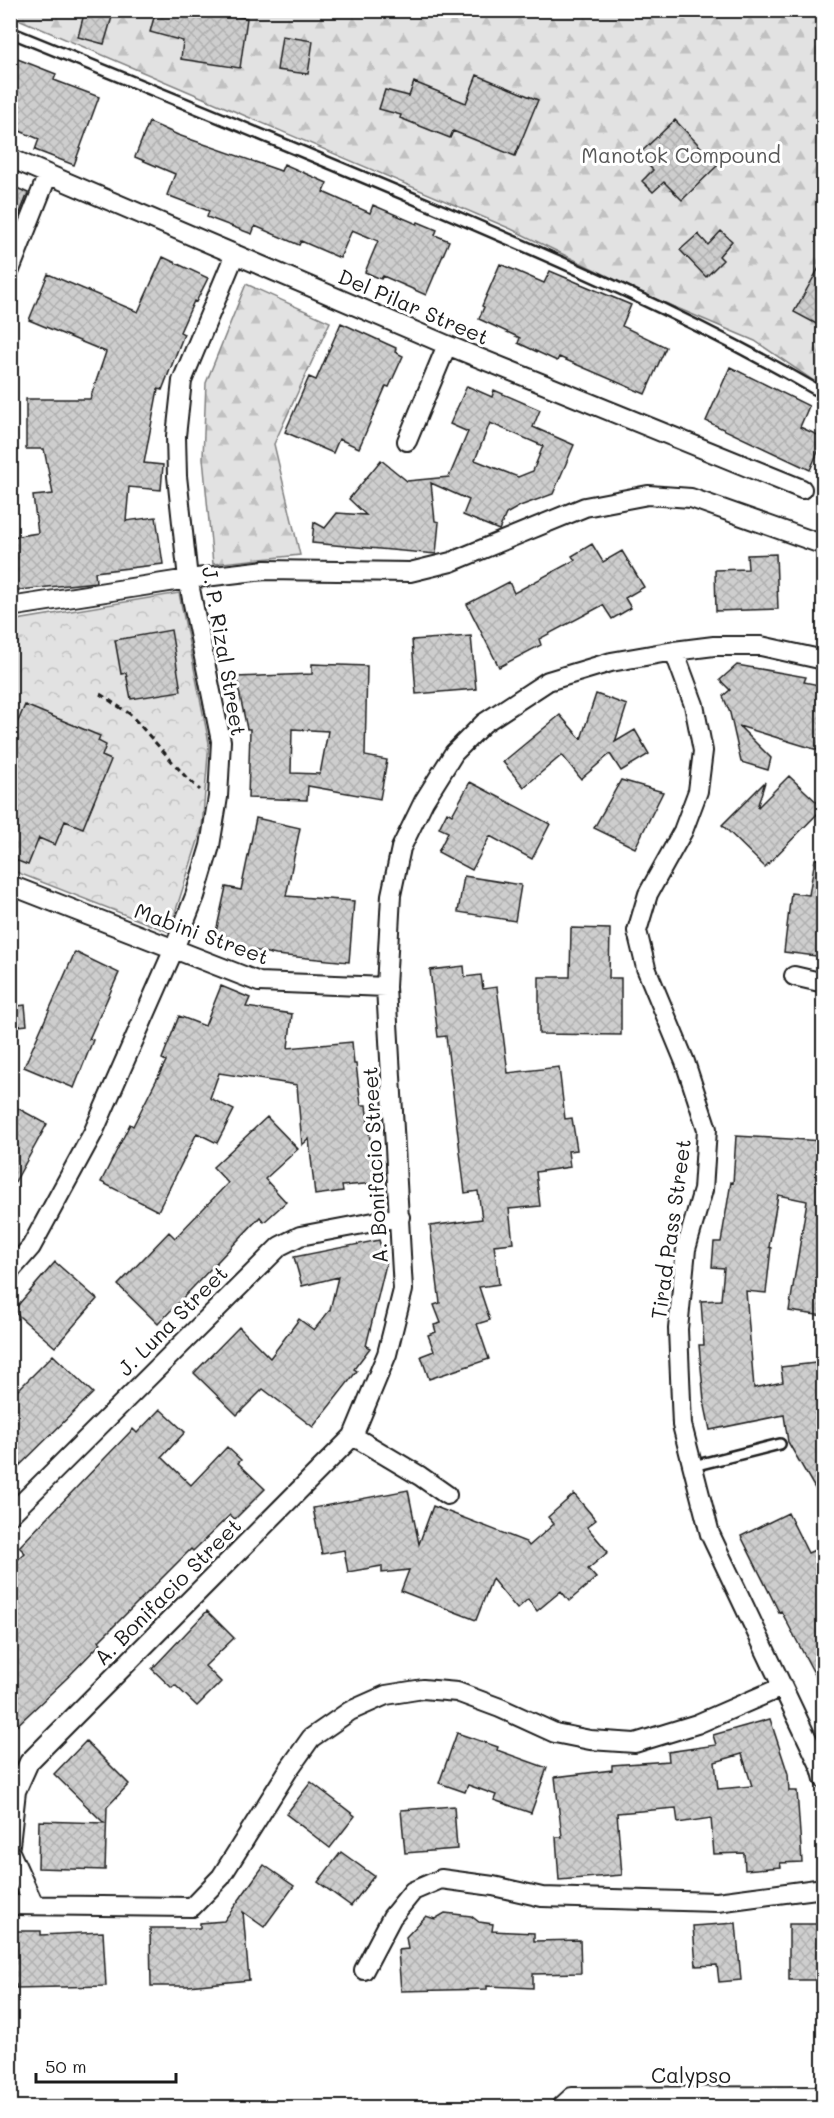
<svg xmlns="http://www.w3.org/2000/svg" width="834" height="2118" viewBox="0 0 834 2118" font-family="Mali,sans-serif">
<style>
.forest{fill:url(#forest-firs);stroke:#7f7f7f;stroke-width:1.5}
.park{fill:url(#park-crowns);stroke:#7f7f7f;stroke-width:1.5}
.building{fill:url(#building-cross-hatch);stroke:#1c1c1c;stroke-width:1.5;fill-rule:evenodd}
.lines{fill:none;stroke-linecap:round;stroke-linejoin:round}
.lane-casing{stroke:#1c1c1c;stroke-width:14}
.street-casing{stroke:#1c1c1c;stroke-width:22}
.path{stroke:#1c1c1c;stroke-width:3;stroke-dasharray:6 4.5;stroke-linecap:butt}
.lane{stroke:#fff;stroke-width:9}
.street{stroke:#fff;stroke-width:18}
.labels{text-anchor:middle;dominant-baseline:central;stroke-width:6;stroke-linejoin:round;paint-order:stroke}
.park-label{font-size:21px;fill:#575757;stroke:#fff}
.street-label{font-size:21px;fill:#1c1c1c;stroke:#fff}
</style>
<defs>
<pattern id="forest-firs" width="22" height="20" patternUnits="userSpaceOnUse" patternTransform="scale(1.5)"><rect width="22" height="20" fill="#e2e2e2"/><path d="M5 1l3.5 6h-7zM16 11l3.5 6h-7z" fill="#c1c1c1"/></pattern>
<pattern id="park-crowns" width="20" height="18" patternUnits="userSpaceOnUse" patternTransform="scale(1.5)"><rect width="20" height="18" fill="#e2e2e2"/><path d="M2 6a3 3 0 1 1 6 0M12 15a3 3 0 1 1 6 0" fill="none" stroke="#c1c1c1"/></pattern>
<pattern id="building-cross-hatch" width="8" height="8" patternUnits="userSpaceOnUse" patternTransform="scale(1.5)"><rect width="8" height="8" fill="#cecece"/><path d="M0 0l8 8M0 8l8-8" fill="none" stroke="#b0b0b0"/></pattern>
</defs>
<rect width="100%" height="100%" fill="#fff"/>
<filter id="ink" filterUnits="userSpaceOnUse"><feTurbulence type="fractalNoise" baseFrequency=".0167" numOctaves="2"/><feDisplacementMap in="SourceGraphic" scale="12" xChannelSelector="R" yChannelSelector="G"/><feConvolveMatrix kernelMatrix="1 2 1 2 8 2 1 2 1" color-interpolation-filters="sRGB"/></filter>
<g filter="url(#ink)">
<path class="forest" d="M10,11H823V387L755,341L651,297L511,229L11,16Z
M246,284L330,322L274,444L300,555L213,564L203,458L206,383Z"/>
<path class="park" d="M179,593L209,743L202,828L169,932L11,870V621Z"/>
<path class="building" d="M85,10L112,17L104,44L78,37Z
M156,10L187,17V10H198L247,18L240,68L181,59L183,41L150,32Z
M282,36L313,41L308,74L277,70Z
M10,56L56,74L54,80L99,97L74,165L35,150L39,139L10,127Z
M477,75L538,100L515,156L453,131L450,138L400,118L401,115L379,109L385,90L409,96L414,82L466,103Z
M675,120L718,165L682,200L664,182L653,192L642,181L653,170L638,155Z
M149,122L178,135L281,171L284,164L327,183L323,192L370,213L373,205L417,224L418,222L437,230L435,235L449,241L426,295L383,276L381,279L365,272L378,241L352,230L340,258L301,241L299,245L255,226L252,234L207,217L209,211L167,195L175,174L135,157Z
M10,185L28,193L10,238Z
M721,231L732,241L719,256L723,260L706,277L680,250L698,234L708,245Z
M163,257L208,278L196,302L194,301L180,332L184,334L162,390L158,389L144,463L163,465L161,490L129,487L126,521L156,517L163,564L95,572L96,582L10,591V549H14L12,537L38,533L33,496L53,494L44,449H26V399H90L106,352L29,320L48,274L138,312Z
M824,259V328L794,312Z
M500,264L544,283L550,271L631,305L622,326L666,347L645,394L559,357L557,361L518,343L520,338L479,319L484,307L482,306Z
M341,323L396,348L395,352L403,356L389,387L386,386L359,448L339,439L333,453L285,432L309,377L316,380Z
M730,367L809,406L800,427L824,438L810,470L706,421Z
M467,386L492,397L494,390L540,410L533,427L574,445L553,494L520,506L506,514L499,530L463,515L469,500L431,483L435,521L439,522L436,554L312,543L314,522L325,528L337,513L366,515L349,499L381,460L407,481L449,477L468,432L450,424ZM490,423L543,446L533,471L518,477L475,460Z
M592,544L603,562L622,551L644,587L625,598L631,608L612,619L603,605L539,639L541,645L499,667L467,604L509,582L514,593L575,560L572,556Z
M776,554L778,609L716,611L715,570L748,569L747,555Z
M171,630L181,691L131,699L126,673L121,674L115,640Z
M471,636L476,689L416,694L412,640Z
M312,664L367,666L365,756L387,760L380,799L308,786L307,800L248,798L250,729H247L236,677L312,674ZM292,729L328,731L320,774L291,773Z
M737,665L806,677L804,682L824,686V752L739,726L771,758L768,770L741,762L730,713L723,696L730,690L720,680Z
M596,694L627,705L615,742L635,730L649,754L621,771L610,754L581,779L562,755L524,787L503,762L560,715L581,739Z
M25,705L100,736L98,741L106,745L102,756L111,760L83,828L65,821L55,845L39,838L28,865L10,858V740Z
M789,776L823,808L765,867L722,825L765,782L757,808Z
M621,780L663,792L635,848L594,828Z
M470,782L550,824L532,859L490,836L472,870L438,852L448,832L439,828L447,812L452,815Z
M256,818L300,828L286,896L354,901L349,962L276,955L214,941L226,887L241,890Z
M815,859L824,860V957L784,952L791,893L809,895Z
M464,876L521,885L515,921L458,912Z
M571,928L610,929L609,978H621V1035L539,1034V977H570Z
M75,952L119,973L89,1039L93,1040L74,1088L24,1067Z
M464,966L465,977L481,975L483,989L497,987L508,1073L559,1067L565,1119L572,1118L577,1150L568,1151L570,1167L536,1172L540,1206L509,1209L513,1243L494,1245L499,1284L479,1287L490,1320L477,1324L489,1359L429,1379L421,1356L434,1351L428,1335L436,1332L434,1325L441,1323L434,1305L440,1303L430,1226L482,1219L478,1191L465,1193L446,1036L438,1037L430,970Z
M221,986L250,998L246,1007L292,1014L288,1048L352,1042L354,1064H356L361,1105H366L375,1183L342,1186L343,1191L315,1195L309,1139L302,1145L297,1085L219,1073L210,1098L234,1110L217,1143L197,1133L158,1211L101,1182L130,1124L133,1126L166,1061L162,1059L179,1016L205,1026Z
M25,1005L27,1025L10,1027V1007Z
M10,1104L47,1124L10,1191Z
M267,1117L298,1149L265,1179L286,1202L264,1222L260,1217L158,1324L118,1285L169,1232L175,1238L228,1183L213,1167Z
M736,1136L824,1141V1316L789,1311L807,1201L778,1195L769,1247L771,1248L766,1293L746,1291L754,1388L783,1382L781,1367L824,1362V1504L788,1442L784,1415L710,1430L704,1401L699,1345H704L701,1301L721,1300L724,1268L712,1267L714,1242H721L731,1182L733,1183Z
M379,1240L386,1264L366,1346L370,1348L354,1369L357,1371L313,1427L263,1389L237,1415L194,1373L239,1327L270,1358L299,1319L314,1330L330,1310L338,1277L302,1286L294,1257Z
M55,1262L97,1299L55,1347L13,1311Z
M53,1355L93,1393L10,1475V1398Z
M160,1409L185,1432L162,1457L191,1485L227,1447L241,1460L238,1463L265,1489L235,1519L230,1515L193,1551L191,1549L99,1641L101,1643L68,1677L10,1732V1567L25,1553L19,1547L133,1429L137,1433Z
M408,1490L419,1544L433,1506L526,1542L529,1546L554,1524L548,1517L574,1494L596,1520L587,1527L608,1552L588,1569L596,1578L569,1601L561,1591L537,1611L528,1599L517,1609L492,1579L476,1620L401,1591L409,1570L382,1573V1566L348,1572L344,1550L322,1554L313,1508Z
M788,1513L808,1553L824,1546V1692L781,1611L779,1612L741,1536Z
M207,1611L234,1638L205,1666L221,1682L197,1706L175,1685L172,1688L152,1669Z
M770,1719L788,1774L789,1791H797L802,1862L780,1863L781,1867L745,1870L744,1853L714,1854L711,1818L678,1823L676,1808L617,1813L622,1875L559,1880L556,1837H562L555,1777L612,1770V1765L669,1761L668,1752L716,1745L713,1735ZM742,1754L752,1786L718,1789L715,1762Z
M457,1733L498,1747L497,1750L547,1768L531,1813L494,1800L496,1795L468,1785L465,1792L439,1783Z
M86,1741L129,1784L107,1807L105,1870L38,1868L39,1821L104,1823L54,1774Z
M311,1782L355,1816L330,1848L286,1814Z
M454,1806L457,1849L405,1853L401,1810Z
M341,1852L374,1876L351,1906L318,1882Z
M264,1865L294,1886L264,1927L243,1912L249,1980L188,1986H151L150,1928H200V1923L224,1921Z
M445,1913L471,1916L479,1922L493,1924L492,1931L534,1933V1941L580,1940L581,1973L533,1974V1988L487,1986V1989L401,1991L398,1950L408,1949L406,1937L426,1916L435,1919Z
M736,1923L741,1980L719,1982L717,1965L696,1966L693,1926Z
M789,1924H824V1980H789Z
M15,1931H41V1935L103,1932L106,1986L16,1988V1985H10V1936H15Z"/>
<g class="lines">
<defs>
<path id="lane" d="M10,32C148,88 285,144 422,202C556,259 689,316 815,389L820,388
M693,1466L780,1444"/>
<path id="street" d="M10,158L447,345L802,489
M10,270L48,174
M407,441L447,345
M10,607L188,579L265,570L410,572L451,562L585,507L648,495L691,498L824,545
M674,651L694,705L703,751L698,791L683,831L648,894L637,931L646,968L685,1062L707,1129L703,1190L686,1249L678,1329L682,1425L710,1534L821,1768L824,1779
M10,885L259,982L386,987
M794,976L824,983
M10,1271L31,1247L93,1133L174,949L195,896L210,846L218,797L221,741L188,579L177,476L176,436L182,381L235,254
M353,1436L420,1476L447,1495
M10,1515L280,1246L300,1236L400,1217
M10,1845L16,1791L29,1762L353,1436L387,1354L403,1290L386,987L391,895L401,848L424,801L454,753L484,723L548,681L611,662L674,651L714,646H761L824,660
M10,1852L34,1905
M10,1905L192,1907L221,1877L289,1769L311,1738L350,1711L386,1695L423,1689L457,1692L500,1708L555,1733L590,1740L635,1743L697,1724L782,1687
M364,1970L392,1917L413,1891L441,1879L493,1886L542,1897L717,1902L824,1888
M560,2108L572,2097L824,2096"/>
</defs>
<use href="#lane" class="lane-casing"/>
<use href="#street" class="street-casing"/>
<path class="path" d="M100,694L130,714L185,776L200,790"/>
<use href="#lane" class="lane"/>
<use href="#street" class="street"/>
</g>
</g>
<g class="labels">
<g class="park-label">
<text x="681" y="154">Manotok Compound</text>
</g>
<g class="street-label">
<text transform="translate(414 306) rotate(23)">Del Pilar Street</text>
<text transform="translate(225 651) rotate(80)">J. P. Rizal Street</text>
<text transform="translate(202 933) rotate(20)">Mabini Street</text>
<text transform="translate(374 1165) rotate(-93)">A. Bonifacio Street</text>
<text transform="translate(670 1229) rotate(-82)">Tirad Pass Street</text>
<text transform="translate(172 1320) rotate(-45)">J. Luna Street</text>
<text transform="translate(167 1591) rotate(-45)">A. Bonifacio Street</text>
<text x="691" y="2074">Calypso</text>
</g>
</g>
<rect width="834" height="2118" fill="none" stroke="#fff" stroke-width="36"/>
<rect x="18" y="18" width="798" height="2082" fill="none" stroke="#1c1c1c" stroke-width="2" filter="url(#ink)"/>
<path d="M36 2073v9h140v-9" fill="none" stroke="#1c1c1c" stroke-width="3"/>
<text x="45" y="2073" font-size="18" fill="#1c1c1c" stroke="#ffffff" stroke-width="4.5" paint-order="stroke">50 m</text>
</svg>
